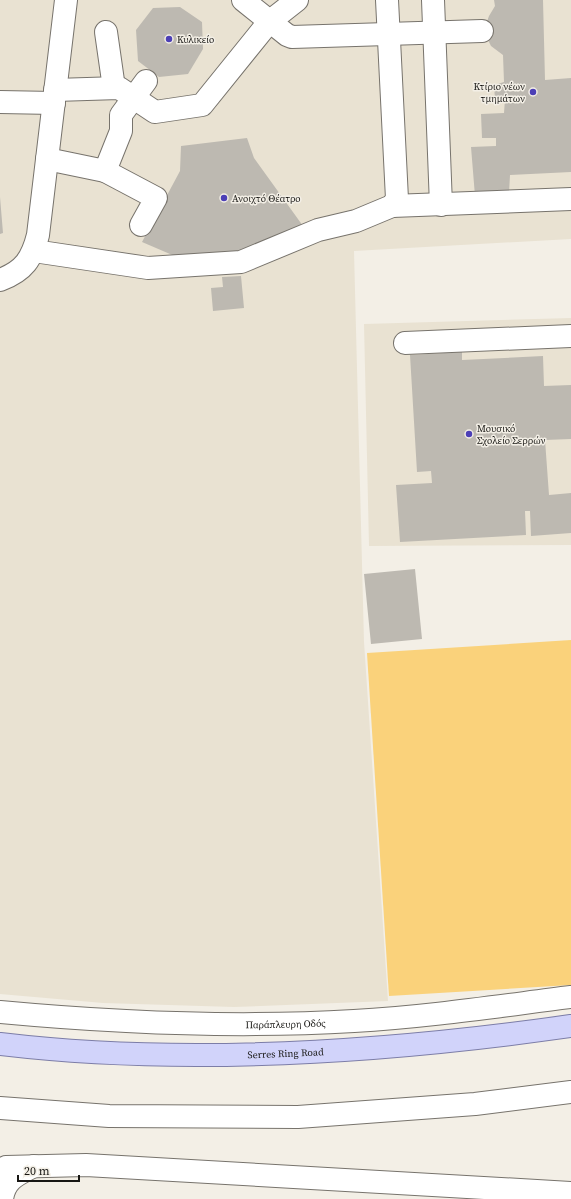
<svg xmlns="http://www.w3.org/2000/svg" width="571" height="1199" viewBox="0 0 571 1199" font-family="'Source Serif 4',serif">
<style>
.built{fill:#e9e2d2}
.green{fill:#fad27b}
.building{fill:#bdb9b1}
.lines{fill:none;stroke-linecap:round;stroke-linejoin:round}
.minor-casing{stroke:#77736c;stroke-width:24}
.major-casing{stroke:#7c7da7;stroke-width:24}
.minor{stroke:#fff;stroke-width:22}
.major{stroke:#d1d3fa;stroke-width:22}
.poi-dot{fill:#4c3fb6;stroke:#f3efe6;stroke-width:1.5}
.labels{text-anchor:middle;dominant-baseline:central;stroke-width:3;stroke-linejoin:round;paint-order:stroke}
.poi-label{font-size:10px;fill:#171613;stroke:#f3efe6;text-anchor:start}
.street-label{font-size:10px;fill:#171613;stroke:#f3efe6}
</style>
<rect width="100%" height="100%" fill="#f3efe6"/>
<path class="built" d="M0,0H571V239L354,251L364,642L388,1001L234,1007L103,1003L0,994Z
M571,318V545L369,546L364,324Z"/>
<path class="green" d="M571,640V985L389,996L367,653Z"/>
<path class="building" d="M494,0H543L545,80L571,78V172L510,175L509,193L475,196L471,147L496,146V138H482L481,114L504,113L505,99H495L494,85L504,82L503,55L491,46L487,38L485,27L489,16L495,6Z
M180,7L202,22L203,49L188,74L159,77L138,61L136,30L153,8Z
M247,138L254,158L303,226L211,262L184,260L142,242L180,171L181,146Z
M0,197L3,233L0,234Z
M241,276L244,308L213,311L211,288L223,287L222,277Z
M462,352V360L543,356L544,386L571,385V439L545,440L549,495L571,493V533L531,536L530,511H525L526,535L400,542L396,485L432,483L431,471L417,472L410,355Z
M415,569L422,639L371,644L364,574Z"/>
<g class="lines">
<defs>
<g id="minor">
<path d="M243,0L287,35L292,37L482,31"/>
<path d="M433,0L441,205"/>
<path d="M106,32L114,88"/>
<path d="M55,90L119,88L155,112L202,105L269,22L297,0"/>
<path d="M0,102L54,103"/>
<path d="M47,159L105,171"/>
<path d="M392,206L571,199"/>
<path d="M141,225L156,198L105,171L121,131V115L146,81"/>
<path d="M34,251L148,268L241,262L318,230L356,221L392,206L397,199L387,0"/>
<path d="M0,280C24,271 32,259 38,235L66,0"/>
<path d="M405,343L571,336"/>
<path id="s1" d="M0,1012C118,1023 236,1028 354,1021C427,1017 499,1006 571,997"/>
<path d="M0,1108L109,1116L298,1117L475,1104L571,1092"/>
<path d="M0,1170L6,1167L86,1165L571,1193"/>
<path d="M2,1199C5,1179 17,1175 34,1166"/>
</g>
<g id="major">
<path id="s2" d="M0,1044C184,1066 388,1052 571,1026"/>
</g>
</defs>
<use href="#minor" class="minor-casing"/>
<use href="#major" class="major-casing"/>
<use href="#minor" class="minor"/>
<use href="#major" class="major"/>
</g>
<g class="poi-dot">
<circle cx="169" cy="39" r="4"/>
<circle cx="533" cy="92" r="4"/>
<circle cx="224" cy="198" r="4"/>
<circle cx="469" cy="434" r="4"/>
</g>
<g class="labels">
<g class="poi-label">
<text x="177" y="39">Κυλικείο</text>
<text x="525" y="86" text-anchor="end">Κτίριο νέων<tspan x="525" dy="12">τμημάτων</tspan></text>
<text x="232" y="198">Ανοιχτό Θέατρο</text>
<text x="477" y="428">Μουσικό<tspan x="477" dy="12">Σχολείο Σερρών</tspan></text>
</g>
<g class="street-label">
<text stroke="none"><textPath href="#s1" startOffset="286">Παράπλευρη Οδός</textPath></text>
<text stroke="none"><textPath href="#s2" startOffset="286">Serres Ring Road</textPath></text>
</g>
</g>
<path d="M18 1175v6h61v-6" fill="none" stroke="#171613" stroke-width="2"/>
<text x="24" y="1175" font-size="12" fill="#171613" stroke="#f3efe6" stroke-width="3" paint-order="stroke">20 m</text>
</svg>
